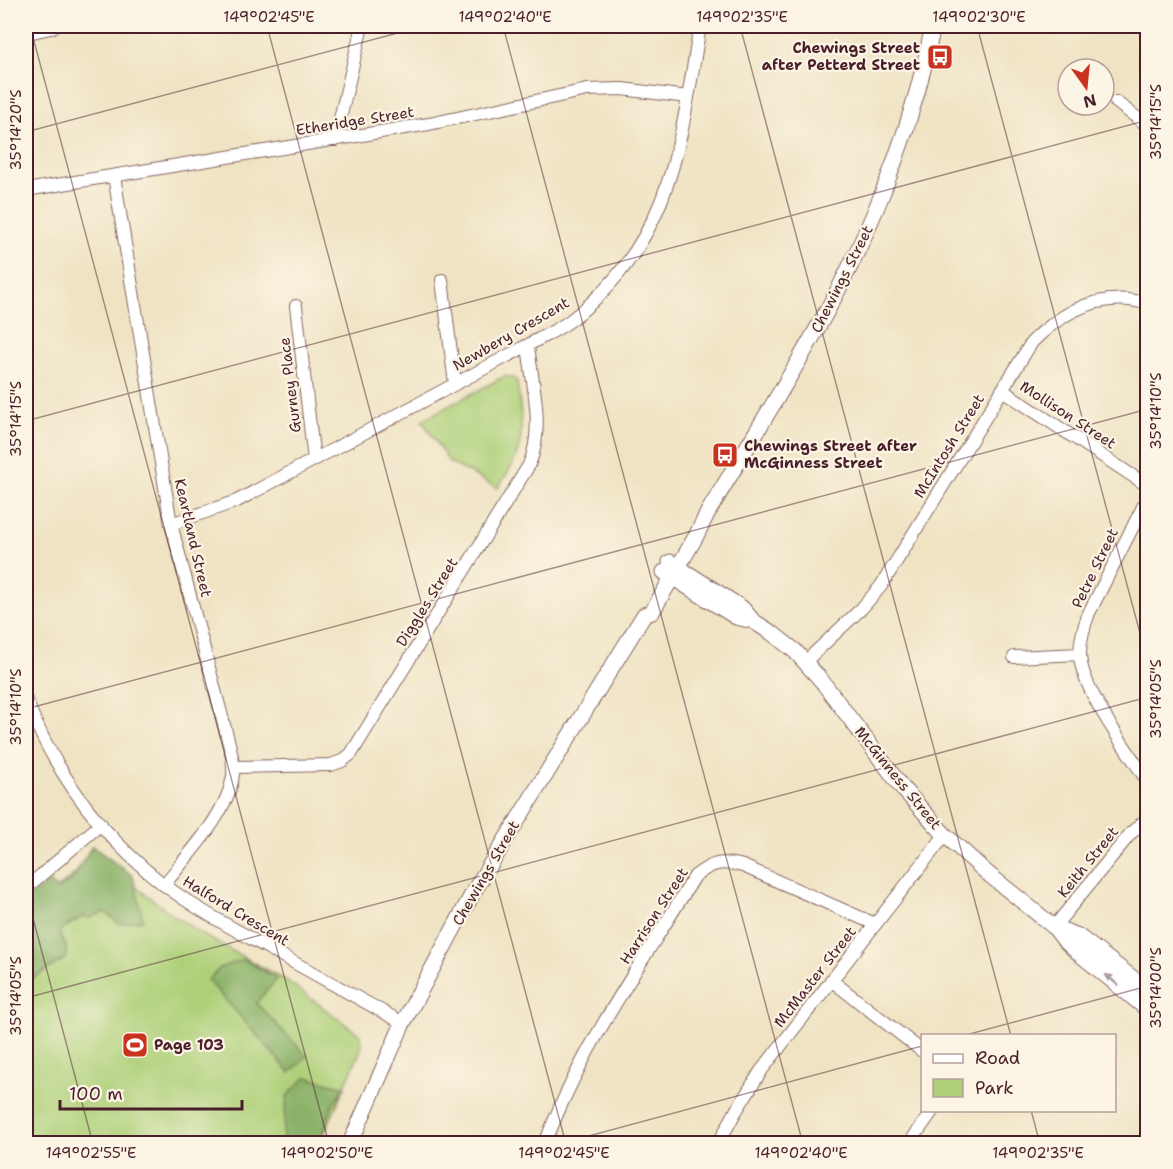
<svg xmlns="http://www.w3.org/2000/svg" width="1173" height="1169" viewBox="0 0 1173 1169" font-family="'Shantell Sans',sans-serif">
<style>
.green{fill:#afd079;stroke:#7c7852;stroke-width:1.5}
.forest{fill:#8bb269;stroke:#6a684a;stroke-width:1.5}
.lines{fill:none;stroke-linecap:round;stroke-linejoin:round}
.minor-casing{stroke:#846460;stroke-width:14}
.tertiary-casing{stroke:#846460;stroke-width:17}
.minor{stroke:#fff;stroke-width:12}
.tertiary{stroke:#fff;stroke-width:15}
.oneway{fill:#ae9aa0}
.ticks{fill:none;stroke:#4a1f2b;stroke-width:1.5;stroke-opacity:0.45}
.labels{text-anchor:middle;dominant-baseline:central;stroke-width:4.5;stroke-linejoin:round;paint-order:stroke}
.poi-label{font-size:15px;font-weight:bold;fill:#4a1f2b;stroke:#fcf5e5;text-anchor:start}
.street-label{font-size:15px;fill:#4a1f2b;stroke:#fcf5e5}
.neatline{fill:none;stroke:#4a1f2b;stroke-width:2}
.ticks-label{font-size:15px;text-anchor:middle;fill:#4a1f2b}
</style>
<rect width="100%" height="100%" fill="#fcf5e5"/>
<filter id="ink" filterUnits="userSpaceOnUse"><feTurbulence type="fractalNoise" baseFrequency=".0167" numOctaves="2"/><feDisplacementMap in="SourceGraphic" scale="12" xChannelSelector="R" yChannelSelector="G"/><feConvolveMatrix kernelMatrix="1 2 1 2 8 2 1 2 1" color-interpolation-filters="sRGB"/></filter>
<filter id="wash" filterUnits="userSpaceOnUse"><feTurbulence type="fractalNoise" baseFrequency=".008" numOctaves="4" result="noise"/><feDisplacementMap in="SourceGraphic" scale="24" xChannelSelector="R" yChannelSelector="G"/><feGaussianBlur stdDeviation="1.35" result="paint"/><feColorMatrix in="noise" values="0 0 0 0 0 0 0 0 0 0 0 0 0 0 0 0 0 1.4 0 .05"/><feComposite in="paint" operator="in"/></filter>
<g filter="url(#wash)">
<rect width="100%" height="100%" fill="#efe3c3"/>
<path class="green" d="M505,376L514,378L517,382C520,408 526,434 515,459C511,469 504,478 498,488L449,462L422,420Z
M102,855L140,890L172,914L205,936L287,981L360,1035L362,1042L361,1049L320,1143H26V912L44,900L94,857Z"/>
<path class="forest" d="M92,846L133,876L143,920L120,924L104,912L91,918L83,917L61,929L60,936L66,945V958L33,978L26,980V954L32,951L26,938V899L50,882L57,889L72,880Z
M244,959L277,979L256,1003L307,1056L290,1073L208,980L220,968Z
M306,1077L345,1087L333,1103L321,1140L315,1143H282L287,1096Z"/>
</g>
<g filter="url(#ink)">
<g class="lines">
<defs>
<path id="minor" d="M1116,102L1148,126
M335,140L362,26
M114,176L171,524L230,747C232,756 234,765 233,775C228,814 188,854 164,885
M26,190L429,124L587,90L622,89L688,97
M442,280L455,384
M296,306L314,460
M1002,390L1148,486
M1148,497L1089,613C1084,626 1080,640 1080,654C1080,688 1129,752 1148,782
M171,524L237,501L528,345C542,337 558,330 571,320C673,241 680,143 700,26
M1014,657L1080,654
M805,662L862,608L881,586L1032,342C1064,310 1102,290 1148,304
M26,700C55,772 101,836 163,884C196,909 232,928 268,948C313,973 358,998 403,1023
M233,767L331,765L342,761L351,754L529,465C545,428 532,384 528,345
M26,888L101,824
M1054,927L1131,833L1148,818
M831,980L922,1051
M545,1144C581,1047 642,963 695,876C713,862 721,861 743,866L875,924
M718,1144L736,1111L761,1071L945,835
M909,1144L933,1110"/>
<path id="tertiary" d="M26,32L52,26
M670,562L742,608L753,621L772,633L795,651L821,680L904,790L945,835L987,873L1054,927L1064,940L1076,951L1148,1010
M664,572L736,617L753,621
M1054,927L1078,936L1148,990
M350,1144L403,1023L474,891L644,615L652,612L695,538L707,514C750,441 796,370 836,294C879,212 915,117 933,26
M1147,1144L1148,1143"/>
</defs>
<use href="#minor" class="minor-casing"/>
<use href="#tertiary" class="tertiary-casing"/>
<use href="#minor" class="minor"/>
<use href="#tertiary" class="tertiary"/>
</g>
<defs><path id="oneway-solid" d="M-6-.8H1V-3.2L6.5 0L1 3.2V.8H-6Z" transform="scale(1.5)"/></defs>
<use class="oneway" href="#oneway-solid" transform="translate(1112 980) rotate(-140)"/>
</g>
<path class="ticks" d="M30,26L329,1144M267,26L566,1144M503,26L803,1144M740,26L1011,1036M977,26L1148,663M26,132L424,26M26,421L1148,120M26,709L1148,409M26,892L93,1144M26,998L1148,697M962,1036L1148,986M1031,1110L1040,1144M559,1144L922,1046"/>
<defs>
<symbol id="bus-square" viewBox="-11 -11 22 22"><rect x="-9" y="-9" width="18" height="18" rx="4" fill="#c8321e" stroke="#fcf5e5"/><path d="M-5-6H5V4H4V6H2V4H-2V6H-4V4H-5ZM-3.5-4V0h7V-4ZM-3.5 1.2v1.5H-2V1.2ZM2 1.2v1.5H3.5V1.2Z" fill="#fff"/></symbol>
<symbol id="stadium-square" viewBox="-11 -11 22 22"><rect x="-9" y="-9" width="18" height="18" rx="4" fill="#c8321e" stroke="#fcf5e5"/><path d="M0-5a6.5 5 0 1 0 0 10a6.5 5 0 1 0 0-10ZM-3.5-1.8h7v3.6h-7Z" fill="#fff"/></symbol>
</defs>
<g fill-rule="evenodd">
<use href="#bus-square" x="925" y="42" width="30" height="30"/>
<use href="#bus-square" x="710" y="440" width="30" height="30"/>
<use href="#stadium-square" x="120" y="1030" width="30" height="30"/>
</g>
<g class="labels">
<g class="poi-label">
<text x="920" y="48" text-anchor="end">Chewings Street<tspan x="920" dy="17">after Petterd Street</tspan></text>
<text x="744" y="446">Chewings Street after<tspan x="744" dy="17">McGinness Street</tspan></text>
<text x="154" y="1045">Page 103</text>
</g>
<g class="street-label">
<text transform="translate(355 121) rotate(-9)">Etheridge Street</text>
<text transform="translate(842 279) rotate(-63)">Chewings Street</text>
<text transform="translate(511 334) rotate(-30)">Newbery Crescent</text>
<text transform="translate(290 385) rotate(-97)">Gurney Place</text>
<text transform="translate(1068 415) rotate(33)">Mollison Street</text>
<text transform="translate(949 446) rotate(-58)">McIntosh Street</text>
<text transform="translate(193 538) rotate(77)">Keartland Street</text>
<text transform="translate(1095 568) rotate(-64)">Petre Street</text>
<text transform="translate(427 602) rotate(-58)">Diggles Street</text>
<text transform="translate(898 778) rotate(51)">McGinness Street</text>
<text transform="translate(1088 862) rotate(-51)">Keith Street</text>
<text transform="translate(486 873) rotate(-60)">Chewings Street</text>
<text transform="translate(236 911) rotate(31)">Halford Crescent</text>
<text transform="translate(654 916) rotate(-57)">Harrison Street</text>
<text transform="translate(815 977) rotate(-52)">McMaster Street</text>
</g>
</g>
<rect width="1173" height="1169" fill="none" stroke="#fcf5e5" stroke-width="66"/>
<rect x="921" y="1034" width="195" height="78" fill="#fcf5e5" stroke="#b59f9b" stroke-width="1.5"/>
<rect x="933" y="1054" width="30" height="9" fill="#ffffff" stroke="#b59f9b" stroke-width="1.5"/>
<text x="975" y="1064" font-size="18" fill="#4a1f2b">Road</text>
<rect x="933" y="1079" width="30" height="18" fill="#afd079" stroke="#b59f9b" stroke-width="1.5"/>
<text x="975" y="1094" font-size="18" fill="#4a1f2b">Park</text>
<g transform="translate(1086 87) rotate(165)"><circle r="28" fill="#fcf5e5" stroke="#b59f9b" stroke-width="1.5"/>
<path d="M0-4.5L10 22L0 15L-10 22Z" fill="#c8321e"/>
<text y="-9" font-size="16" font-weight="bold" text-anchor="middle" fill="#4a1f2b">N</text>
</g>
<path d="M60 1100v9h182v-9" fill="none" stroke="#4a1f2b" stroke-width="3"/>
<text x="69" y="1100" font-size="18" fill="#4a1f2b" stroke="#fcf5e5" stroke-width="4.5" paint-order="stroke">100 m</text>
<rect x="33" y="33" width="1107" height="1103" class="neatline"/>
<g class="ticks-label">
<text x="269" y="22">149°02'45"E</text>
<text x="505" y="22">149°02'40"E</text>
<text x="742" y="22">149°02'35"E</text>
<text x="979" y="22">149°02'30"E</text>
<text transform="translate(1156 122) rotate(-90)" y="5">35°14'15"S</text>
<text transform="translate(16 130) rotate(-90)" y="5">35°14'20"S</text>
<text transform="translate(1156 411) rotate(-90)" y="5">35°14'10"S</text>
<text transform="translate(16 419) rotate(-90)" y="5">35°14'15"S</text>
<text transform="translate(1156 699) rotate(-90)" y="5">35°14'05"S</text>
<text transform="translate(16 707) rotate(-90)" y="5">35°14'10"S</text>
<text transform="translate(1156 988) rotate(-90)" y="5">35°14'00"S</text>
<text transform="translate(16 996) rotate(-90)" y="5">35°14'05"S</text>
<text x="91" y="1158">149°02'55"E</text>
<text x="327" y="1158">149°02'50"E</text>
<text x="564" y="1158">149°02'45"E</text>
<text x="801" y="1158">149°02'40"E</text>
<text x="1038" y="1158">149°02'35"E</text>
</g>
</svg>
